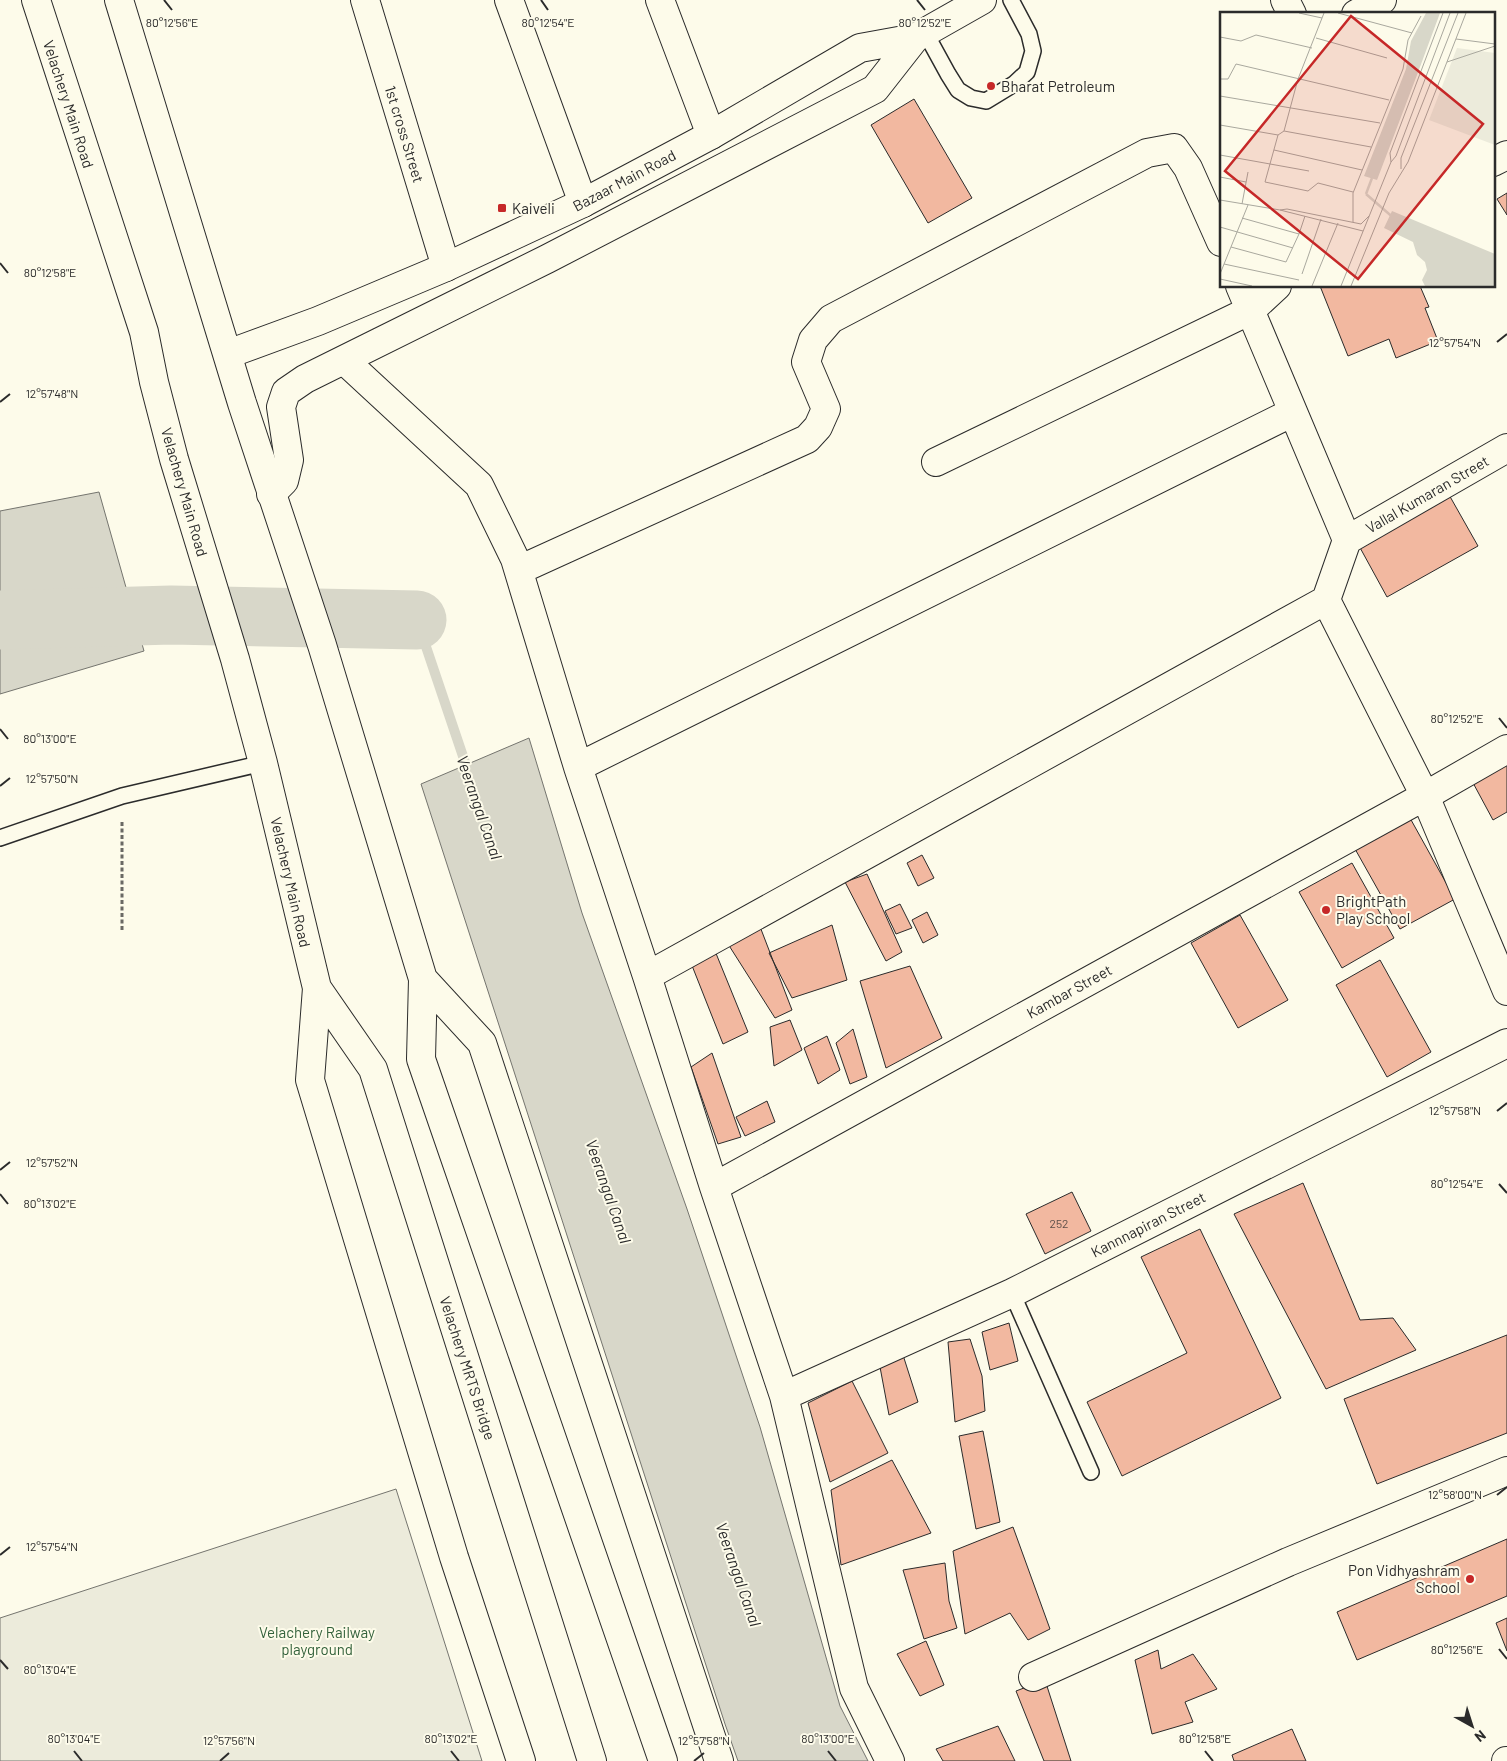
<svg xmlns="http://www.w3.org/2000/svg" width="1507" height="1761" viewBox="0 0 1507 1761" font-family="Barlow,sans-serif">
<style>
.green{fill:#ecebdb;stroke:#74746e}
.water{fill:#d8d7c9;stroke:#74746e}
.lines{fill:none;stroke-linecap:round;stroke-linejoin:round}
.stream{stroke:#d8d7c9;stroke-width:10}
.river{stroke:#d8d7c9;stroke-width:59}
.building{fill:#f2b8a0;stroke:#2b2b2b}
.lane-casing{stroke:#2b2b2b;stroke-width:18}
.street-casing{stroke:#2b2b2b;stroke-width:30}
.secondary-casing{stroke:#2b2b2b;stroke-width:30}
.primary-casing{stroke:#2b2b2b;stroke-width:30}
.path{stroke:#6a6964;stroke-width:3;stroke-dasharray:4 2.5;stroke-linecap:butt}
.lane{stroke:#fdfbea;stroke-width:15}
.street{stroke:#fdfbea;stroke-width:28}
.secondary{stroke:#fdfbea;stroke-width:28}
.primary{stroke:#fdfbea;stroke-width:28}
.ticks{fill:none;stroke:#2b2b2b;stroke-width:2}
.poi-dot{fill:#c62828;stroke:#fdfbea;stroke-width:2}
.labels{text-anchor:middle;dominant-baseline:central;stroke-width:4;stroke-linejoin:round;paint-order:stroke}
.number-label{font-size:12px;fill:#5d4e48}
.poi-label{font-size:15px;fill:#2b2b2b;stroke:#fdfbea;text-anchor:start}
.street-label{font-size:15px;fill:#2b2b2b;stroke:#fdfbea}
.park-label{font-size:15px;fill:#34623c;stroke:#fdfbea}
.water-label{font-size:16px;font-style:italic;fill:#2b2b2b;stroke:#fdfbea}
.inset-river{fill:none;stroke:#d8d7c9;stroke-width:2.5}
.inset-road{fill:none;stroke:#a9a89e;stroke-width:1}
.view{fill:#c62828;fill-opacity:0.15;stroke:#c62828;stroke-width:2.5}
.inset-edge{fill:none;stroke:#2b2b2b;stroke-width:2.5}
.ticks-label{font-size:12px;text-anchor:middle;fill:#2b2b2b;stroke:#fdfbea;stroke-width:4;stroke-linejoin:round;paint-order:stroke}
</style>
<rect width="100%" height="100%" fill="#fdfbea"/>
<path class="green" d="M396,1489L482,1761H0V1618Z"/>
<path class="water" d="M99,492L144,651L0,694V511Z
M529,738L582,913L687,1209L760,1427L840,1706L868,1761H738L725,1724L421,784Z"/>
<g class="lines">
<path class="stream" d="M417,620L470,777"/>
<path class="river" d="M0,620L171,615L417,620"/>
</g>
<path class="building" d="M914,99L972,198L928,223L871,125Z
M1507,193V215L1497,199Z
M1320,286H1420L1429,307L1425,308L1438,341L1396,358L1389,339L1348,356Z
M1448,493L1478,546L1387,597L1358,544Z
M1507,761V812L1493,820L1472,781Z
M1405,809L1455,899L1400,929L1350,840Z
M922,855L934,878L918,886L907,863Z
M1352,863L1394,938L1342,968L1299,892Z
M867,874L902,952L886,961L845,882Z
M900,904L912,928L896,934L885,911Z
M927,912L938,935L923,943L912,920Z
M1240,915L1288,1000L1238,1028L1191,943Z
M759,924L792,1010L775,1018L728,944Z
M832,925L847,980L792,998L769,953Z
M713,946L748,1032L723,1044L689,958Z
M1380,960L1431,1052L1387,1077L1336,985Z
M910,966L942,1038L886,1068L860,981Z
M790,1020L802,1050L774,1066L770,1027Z
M853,1029L867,1077L850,1084L836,1043Z
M827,1036L840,1070L818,1084L804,1048Z
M712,1053L741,1137L718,1144L691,1067Z
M767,1101L775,1122L745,1136L736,1117Z
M1303,1183L1360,1320L1393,1318L1416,1350L1326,1389L1234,1214Z
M1072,1192L1091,1231L1045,1254L1026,1214Z
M1200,1229L1281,1398L1122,1476L1087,1402L1187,1353L1141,1257Z
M1009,1323L1018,1361L990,1370L982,1332Z
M1507,1335V1433L1377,1484L1344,1399Z
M970,1339L982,1376L985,1411L955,1422L948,1342Z
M903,1355L918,1402L889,1415L880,1367Z
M852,1381L888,1453L830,1482L808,1403Z
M983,1431L1000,1522L976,1529L959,1436Z
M892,1460L931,1533L841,1565L831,1490Z
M1013,1527L1050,1629L1028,1640L1010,1613L965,1634L953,1551Z
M1507,1539V1596L1357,1660L1337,1612Z
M945,1563L949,1601L957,1628L924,1639L903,1570Z
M1507,1618V1651L1496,1623Z
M926,1641L944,1685L920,1696L897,1654Z
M1158,1650L1161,1669L1193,1654L1217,1689L1185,1702L1193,1722L1152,1734L1135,1660Z
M1045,1680L1071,1761H1044L1016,1691Z
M998,1726L1015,1761H943L936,1749Z
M1292,1729L1306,1761H1234L1232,1755Z"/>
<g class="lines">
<defs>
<path id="lane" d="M925,32L948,74L958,90L971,98L986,101L1014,84L1027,72L1033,51L1029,34L1011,0
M0,838L122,796L263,763
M1012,1293L1091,1472"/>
<path id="street" d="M365,0L446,267
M509,0L583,203
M660,0L711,135
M1285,0L1292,14
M1356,14L1382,0
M1493,162L1507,155
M1240,286L1347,540L1326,600L1425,796L1507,991
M345,361L479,485L515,559L578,767L647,976L714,1187L784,1396L854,1688L890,1761
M936,462L1251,310L1277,286
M1347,540L1507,448
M519,570L807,439L818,427L826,409L806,362L813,340L831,319L1147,153L1174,148L1188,168L1221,242
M578,767L1293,412
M647,976L1326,600
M714,1187L1425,796L1507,749
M784,1396L1012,1293L1507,1043
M1033,1677L1288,1562L1507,1471
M1506,1761H1507"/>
<path id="secondary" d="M228,354L318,321L446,267L583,203L711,135L860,48L915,38L982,0
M271,494L284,481L289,460L281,407L286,392L305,379L547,259L875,89L915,38"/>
<path id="primary" d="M36,0L144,332L154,382L174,459L235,659L263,763L317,988L310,1080L454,1557L521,1761
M119,0L242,403L322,645L423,979L421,1059L663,1761
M423,979L482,1043L719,1761
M317,988L373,1069L592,1761"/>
</defs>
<use href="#lane" class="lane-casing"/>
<use href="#street" class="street-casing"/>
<use href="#secondary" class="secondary-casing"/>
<use href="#primary" class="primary-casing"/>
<path class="path" d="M122,930V822"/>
<use href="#lane" class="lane"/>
<use href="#street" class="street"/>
<use href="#secondary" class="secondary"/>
<use href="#primary" class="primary"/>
</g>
<path class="ticks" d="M164,0L172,10M541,0L548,10M917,0L925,10M0,263L8,273M1497,342L1507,334M0,402L10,394M1499,718L1507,728M0,729L8,739M0,786L10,778M1497,1111L1507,1103M0,1170L10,1162M1499,1184L1507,1193M0,1194L8,1204M1497,1495L1507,1487M0,1555L10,1547M1499,1649L1507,1659M0,1660L8,1669M74,1751L82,1761M451,1751L459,1761M828,1751L836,1761M1205,1751L1213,1761M220,1761L229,1753M694,1761L704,1753"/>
<g class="poi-dot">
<circle cx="991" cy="86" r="5"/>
<rect x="497" y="203" width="10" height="10" rx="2.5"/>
<circle cx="1326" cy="910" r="5"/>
<circle cx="1470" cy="1579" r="5"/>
</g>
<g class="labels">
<g class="number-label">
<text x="1059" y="1223">252</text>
</g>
<g class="poi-label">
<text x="1001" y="86">Bharat Petroleum</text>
<text x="512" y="208">Kaiveli</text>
<text x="1336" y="901">BrightPath<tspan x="1336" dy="17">Play School</tspan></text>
<text x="1460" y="1570" text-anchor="end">Pon Vidhyashram<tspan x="1460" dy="17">School</tspan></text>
</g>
<g class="street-label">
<text transform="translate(69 104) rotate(72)">Velachery Main Road</text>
<text transform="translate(405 134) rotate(73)">1st cross Street</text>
<text transform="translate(624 180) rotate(-28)">Bazaar Main Road</text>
<text transform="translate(185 492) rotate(74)">Velachery Main Road</text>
<text transform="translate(1427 494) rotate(-30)">Vallal Kumaran Street</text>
<text transform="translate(291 882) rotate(77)">Velachery Main Road</text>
<text transform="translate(1069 991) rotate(-29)">Kambar Street</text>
<text transform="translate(1148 1224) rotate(-27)">Kannnapiran Street</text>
<text transform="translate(468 1368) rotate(72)">Velachery MRTS Bridge</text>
</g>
<g class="park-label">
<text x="317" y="1632">Velachery Railway<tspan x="317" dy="17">playground</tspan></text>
</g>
<g class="water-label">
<text transform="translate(480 807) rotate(71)">Veerangal Canal</text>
<text transform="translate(609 1191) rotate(71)">Veerangal Canal</text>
<text transform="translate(739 1574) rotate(71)">Veerangal Canal</text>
</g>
</g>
<g transform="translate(1220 12)">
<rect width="275" height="275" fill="#fdfbea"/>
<path d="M237,36L275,41V133L209,108Z" fill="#ecebdb"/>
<path d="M206,1H220L197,63L157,168L144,164L186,57L191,29ZM172,199L275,242V274H205L202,268L207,258L205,250L197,243L193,230L164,216Z" fill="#d8d7c9"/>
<path class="inset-river" d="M146,182L152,166M146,182L176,208"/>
<path class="inset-road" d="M79,1L102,6M104,1L78,67L64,119L58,123L45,170L88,179L98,171L133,180M118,1L192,21M0,25L21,29L36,23L92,36M96,26L167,46M236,27L275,32M227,50L275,34M0,67H8L16,52L169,88M0,84L160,111M0,113L58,123M64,119L151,135M54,138L142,158M0,143L89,159M171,150L170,141L223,1M181,157V146L238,1M0,165L26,170M0,188L60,198L143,219M22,192L28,160M60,198L67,197L141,212L149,204M133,210V181L183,57L188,28L201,4M0,215L73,236M79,222L85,204M11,235L66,250L79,222L22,206M4,252L79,268M0,262L28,193M82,262L101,207M0,267L32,274M92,274L118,211M121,274L171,150L176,144L230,1M131,274L169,181L188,150L246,1"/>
<path class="view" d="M131,4L263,112L138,267L5,159Z"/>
<rect width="275" height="275" class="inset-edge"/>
</g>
<g class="ticks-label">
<text x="172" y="27">80°12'56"E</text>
<text x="925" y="27">80°12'52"E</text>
<text x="548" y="27">80°12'54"E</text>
<text x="50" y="277">80°12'58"E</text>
<text x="1455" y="347">12°57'54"N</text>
<text x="52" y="398">12°57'48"N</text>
<text x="1457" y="723">80°12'52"E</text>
<text x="50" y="743">80°13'00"E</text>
<text x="52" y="783">12°57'50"N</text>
<text x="1455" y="1115">12°57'58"N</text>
<text x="52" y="1167">12°57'52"N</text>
<text x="1457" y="1188">80°12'54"E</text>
<text x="50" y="1208">80°13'02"E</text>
<text x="1455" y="1499">12°58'00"N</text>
<text x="52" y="1551">12°57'54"N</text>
<text x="1457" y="1654">80°12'56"E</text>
<text x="50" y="1674">80°13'04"E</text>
<text x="74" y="1743">80°13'04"E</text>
<text x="451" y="1743">80°13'02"E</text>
<text x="828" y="1743">80°13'00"E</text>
<text x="1205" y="1743">80°12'58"E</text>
<text x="229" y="1745">12°57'56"N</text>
<text x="704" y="1745">12°57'58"N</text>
</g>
<g transform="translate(1472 1726) rotate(141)" stroke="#fdfbea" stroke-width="4" paint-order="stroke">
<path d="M0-4L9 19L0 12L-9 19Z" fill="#2b2b2b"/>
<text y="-8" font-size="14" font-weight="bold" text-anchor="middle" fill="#2b2b2b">N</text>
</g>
</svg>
